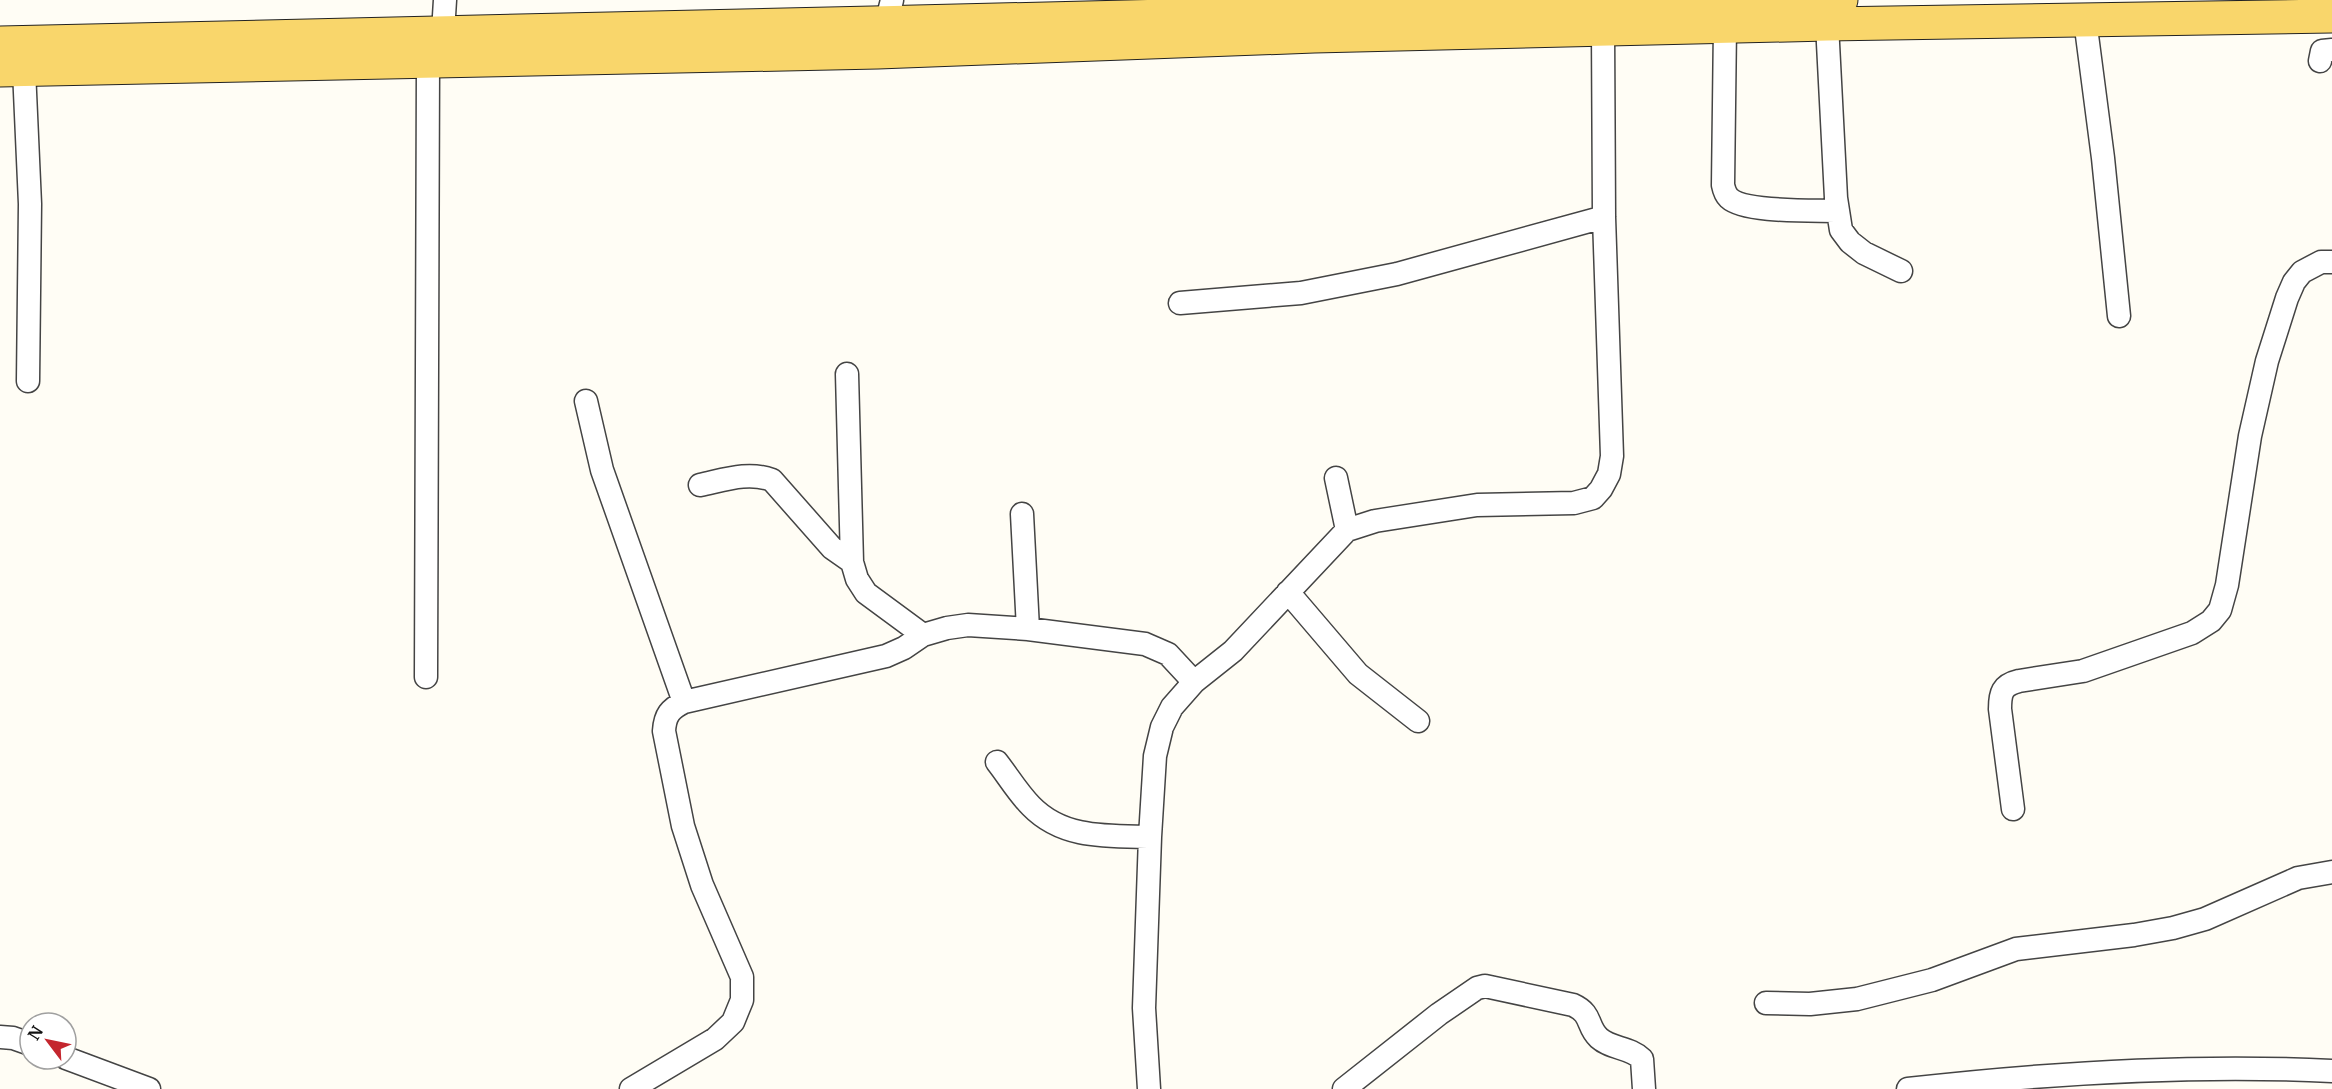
<svg xmlns="http://www.w3.org/2000/svg" width="2332" height="1089" viewBox="0 0 2332 1089" font-family="Merriweather,serif">
<style>
.lines{fill:none;stroke-linecap:round;stroke-linejoin:round}
.street-casing{stroke:#444;stroke-width:25}
.primary-casing{stroke:#222;stroke-width:35}
.street{stroke:#fff;stroke-width:22}
.primary{stroke:#f9d66b;stroke-width:33}
</style>
<rect width="100%" height="100%" fill="#fffdf5"/>
<g class="lines">
<defs>
<path id="street" d="M2085,20L2103,158L2119,316
M886,24L892,0
M1827,24L1836,198L1841,230L1850,242L1864,253L1901,271
M1725,26L1723,185C1724,190 1725,194 1729,198C1745,213 1814,210 1838,211
M443,32L445,0
M2320,61L2322,51L2332,50
M24,70L30,204L28,381
M1180,303L1301,293L1397,274L1604,217
M847,374L852,562L857,579L866,593L923,635
M586,401L602,470L684,702
M1336,478L1347,530
M700,485C724,480 748,471 772,480L832,548L852,562
M1022,514L1028,629
M1288,592L1358,674L1418,721
M426,677L428,61
M997,762C1008,776 1018,793 1031,806C1063,839 1107,836 1150,837
M2013,809L2000,709C2000,693 2002,685 2019,681L2083,671L2192,633L2211,621L2220,610L2227,585L2250,436L2267,361L2287,298L2294,282L2302,272L2321,262H2332
M1766,1003L1810,1004L1857,999L1932,980L2016,949L2134,935L2173,928L2205,919L2298,878L2332,872
M0,1037L13,1038L30,1044
M66,1058L149,1089
M631,1089L715,1039L733,1022L742,1000V977L702,885L683,826L664,731C665,715 670,709 684,702L886,656L904,648L923,635L947,628L968,625L1028,629L1145,644L1168,654L1194,682
M1149,1089L1144,1008L1150,837L1155,756L1162,727L1172,707L1194,682L1233,651L1347,530L1375,521L1477,505L1574,503L1593,498L1601,489L1609,474L1612,456L1604,217L1603,29
M1344,1089L1439,1014L1477,988L1485,986L1573,1005C1593,1014 1586,1026 1599,1038C1611,1049 1630,1047 1642,1059L1644,1089
M1908,1089C2049,1073 2190,1064 2332,1071"/>
<path id="primary" d="M0,43C614,32 1227,12 1841,0
M0,70L878,52L1314,36L1827,24L2332,16"/>
</defs>
<use href="#street" class="street-casing"/>
<use href="#primary" class="primary-casing"/>
<use href="#street" class="street"/>
<use href="#primary" class="primary"/>
</g>
<g transform="translate(48 1041) rotate(302)"><circle r="28" fill="#ffffff" stroke="#a0a0a0" stroke-width="1.5"/>
<path d="M0-4.5L10 22L0 15L-10 22Z" fill="#c4262e"/>
<text y="-9" font-size="16" font-weight="bold" text-anchor="middle" fill="#111111">N</text>
</g>
</svg>
